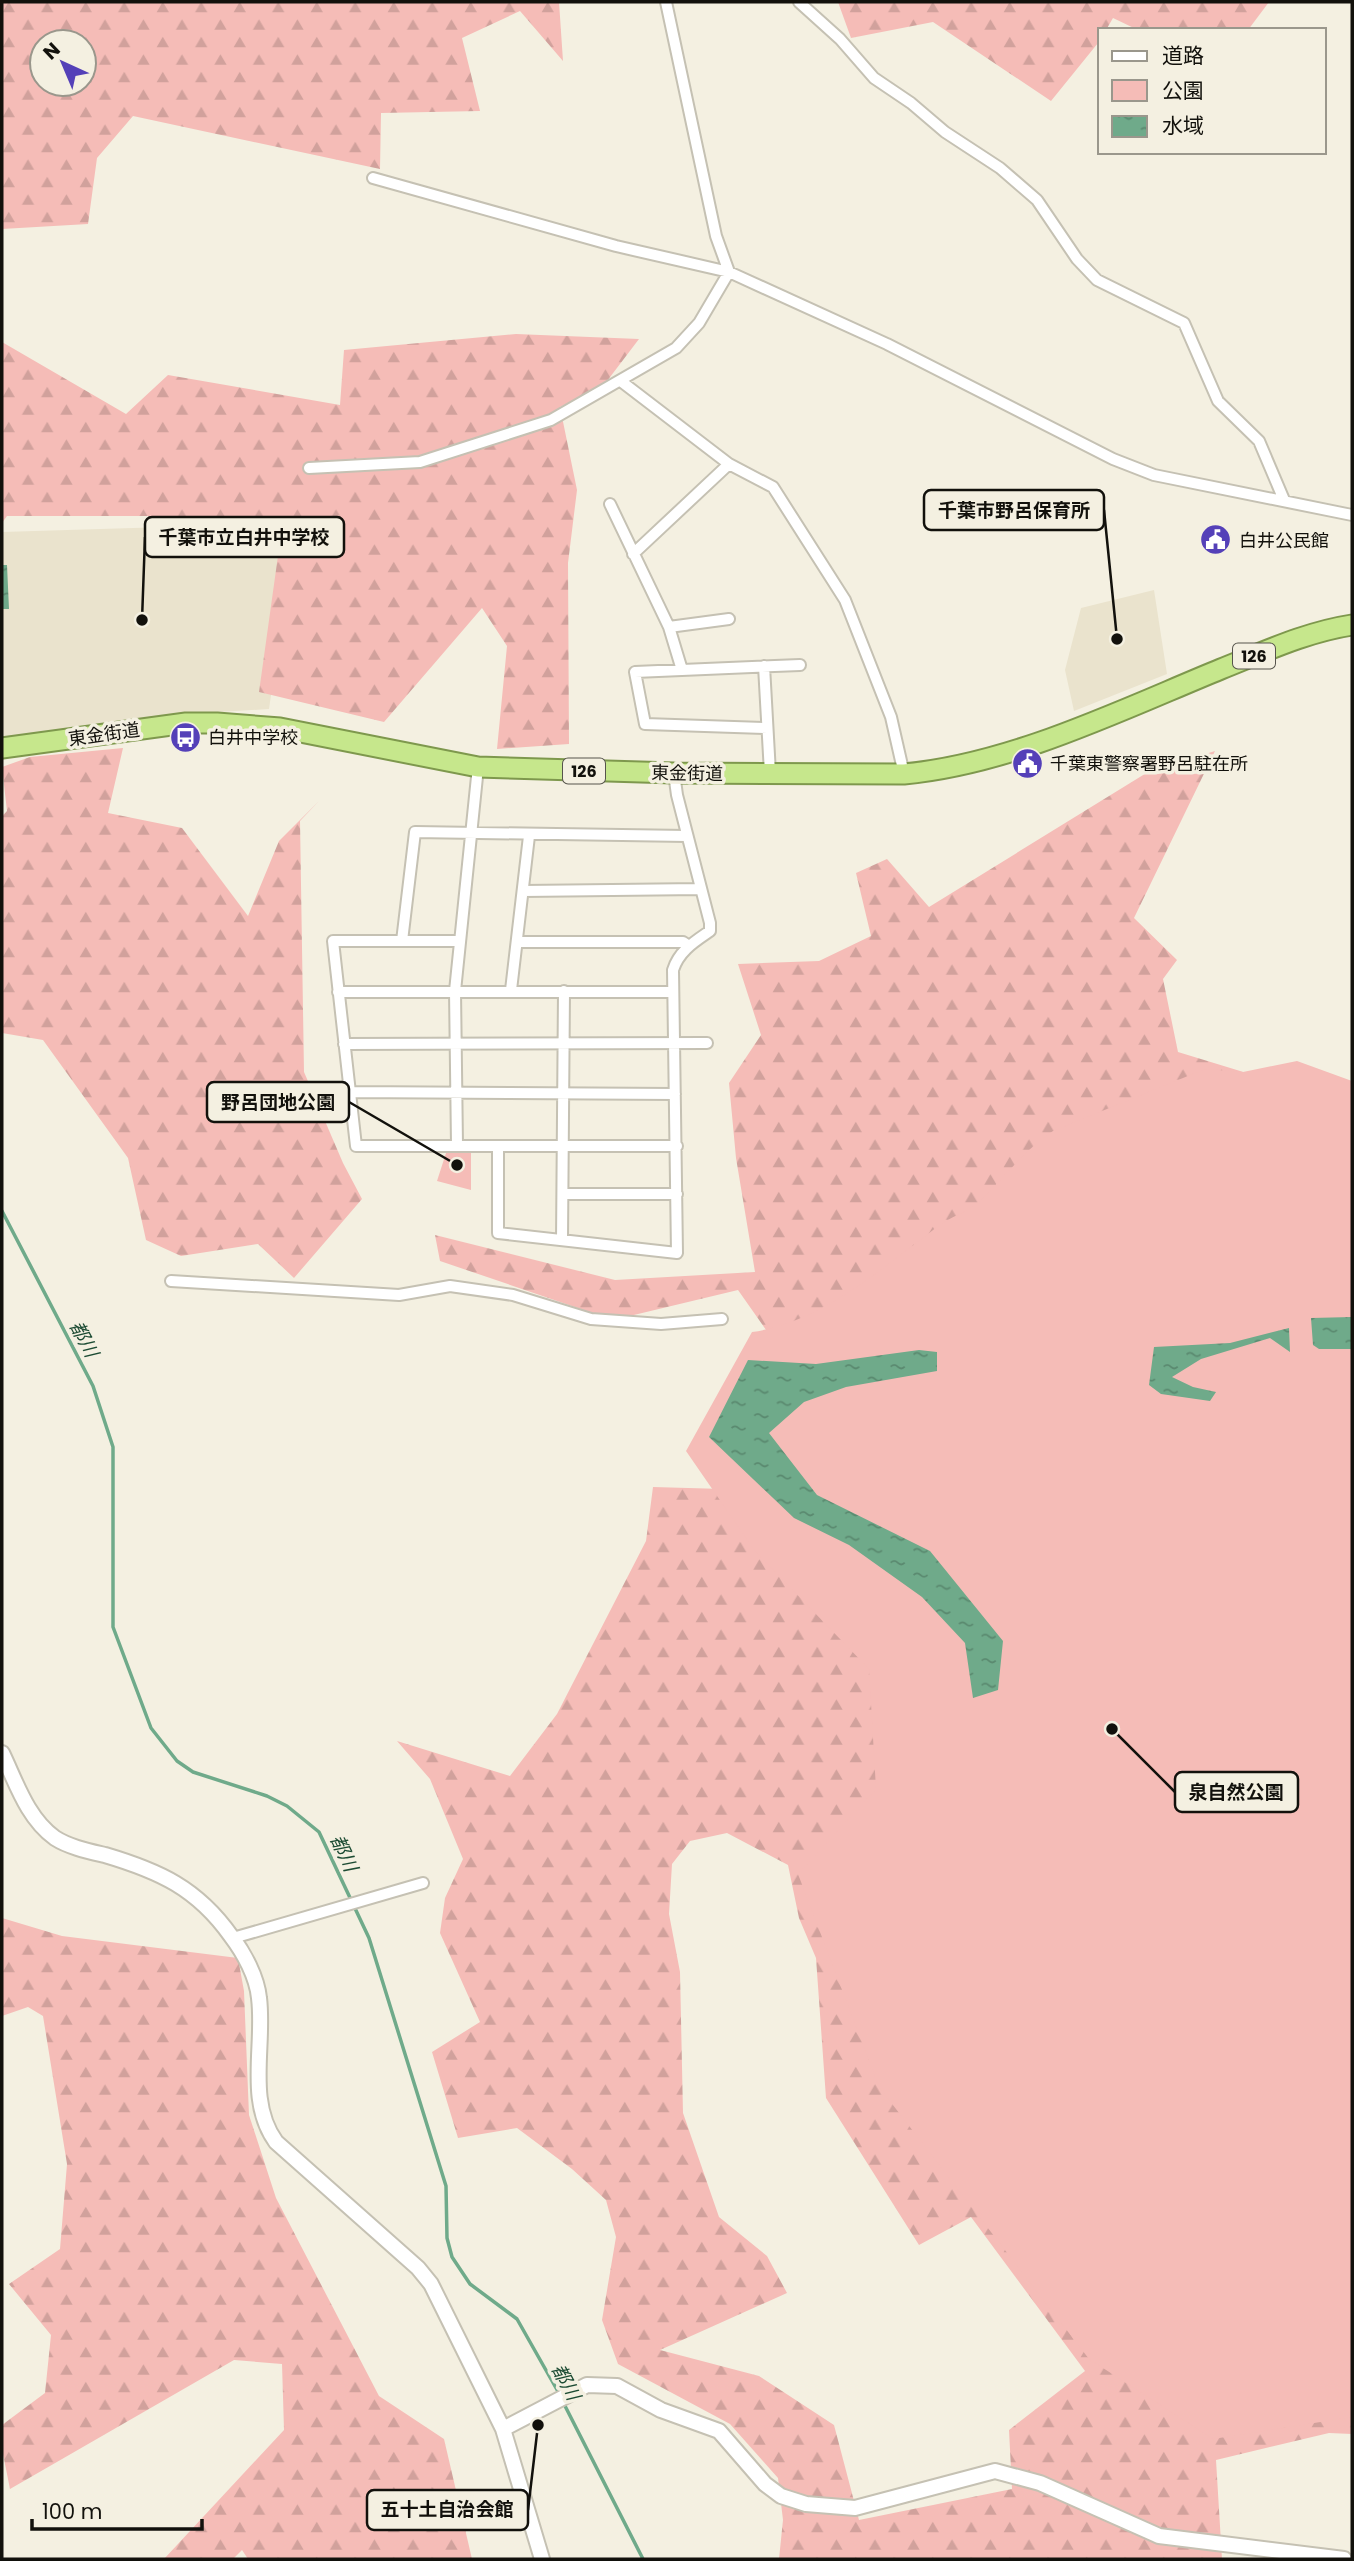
<svg xmlns="http://www.w3.org/2000/svg" width="1354" height="2561" viewBox="0 0 1354 2561" font-family="Poppins,'Noto Sans JP',sans-serif">
<style>
.built{fill:#eae3cd}
.forest{fill:url(#forest-firs);fill-rule:evenodd}
.park{fill:#f5bcb7}
.water{fill:url(#water-ripples)}
.lines{fill:none;stroke-linecap:round;stroke-linejoin:round}
.stream{stroke:#6faa8a;stroke-width:3.5}
.minor-casing{stroke:#c5c1b3;stroke-width:14}
.tertiary-casing{stroke:#c5c1b3;stroke-width:18}
.trunk-casing{stroke:#7e984d;stroke-width:23}
.minor{stroke:#fff;stroke-width:10}
.tertiary{stroke:#fff;stroke-width:14}
.trunk{stroke:#c6e78c;stroke-width:19}
.labels{text-anchor:middle;dominant-baseline:central;stroke-width:7;stroke-linejoin:round;paint-order:stroke}
.shield{fill:#f4f0e1;stroke:#56544c;stroke-width:2}
.shield-label{font-size:16px;font-weight:bold;fill:#12110c}
.poi-label{font-size:18px;fill:#12110c;stroke:#f4f0e1;text-anchor:start}
.street-label{font-size:18px;fill:#12110c;stroke:#f4f0e1}
.water-label{font-size:19px;font-style:italic;fill:#1c4b33;stroke:#f4f0e1}
.leader{fill:none;stroke:#12110c;stroke-width:2.5}
.callout-dot{fill:#12110c;stroke:#f4f0e1;stroke-width:2.5}
.callout{fill:#f4f0e1;stroke:#12110c;stroke-width:2.5}
.callout-label{font-size:19px;text-anchor:middle;font-weight:bold;fill:#12110c}
</style>
<defs>
<pattern id="forest-firs" width="22" height="20" patternUnits="userSpaceOnUse" patternTransform="scale(1.75)"><rect width="22" height="20" fill="#f5bcb7"/><path d="M5 1l3.5 6h-7zM16 11l3.5 6h-7z" fill="#d1a19c"/></pattern>
<pattern id="water-ripples" width="26" height="14" patternUnits="userSpaceOnUse" patternTransform="scale(1.75)"><rect width="26" height="14" fill="#6faa8a"/><path d="M2 4q2-2 4 0t4 0M15 11q2-2 4 0t4 0" fill="none" stroke="#5a896f"/></pattern>
</defs>
<rect width="100%" height="100%" fill="#f4f0e1"/>
<path class="built" d="M296,523L269,709L184,714L2,738V532Z
M1154,590L1167,674L1074,711L1065,670L1081,608Z"/>
<path class="forest" d="M2,2H559L563,61L520,11L462,38L480,111L381,113L380,169L133,116L97,158L88,224L2,229ZM84,42V84H42V42Z
M838,2H1269L1248,30H1138L1113,18L1106,30H1100L1098,43L1051,101L933,22L851,38Z
M516,334L639,339L604,385L560,407L577,490L568,563L569,744L497,749L507,646L482,608L384,722L259,692L282,527L271,516H7L2,523V342L126,414L168,375L340,405L344,350Z
M123,748L108,813L182,828L248,916L279,841L319,801L300,821L304,1072L343,1163L362,1199L294,1278L258,1244L181,1256L146,1240L128,1158L43,1040L2,1033V816L7,811L2,767L30,757Z
M1215,751L1134,918L1177,960L1163,979L1178,1052L1352,1105L783,1354L738,1290L613,1320L440,1261L435,1235L615,1280L755,1272L736,1158L729,1083L761,1035L738,964L819,961L871,936L856,873L887,859L929,907L1148,772Z
M653,1487L759,1490L1352,2075V2434L1329,2433L1216,2460L1222,2559H779L783,2520L778,2478L730,2424L618,2364L602,2320L616,2237L606,2200L572,2169L517,2128L458,2138L432,2052L480,2022L440,1933L445,1898L463,1859L430,1779L397,1741L510,1776L557,1714L646,1541ZM727,1833L788,1865L799,1918L816,1958L826,2098L919,2245L971,2217L1085,2371L1009,2430L1012,2489L859,2520L834,2425L759,2376L660,2350L787,2293L767,2256L719,2217L683,2113L680,1972L669,1914L672,1864L690,1841Z
M2,1918L62,1936L238,1958L244,1991L249,2115L276,2198L379,2396L444,2439L472,2559H248L242,2550L233,2559H164L284,2430L282,2364L234,2360L10,2489L2,2449V2425L45,2393L51,2335L9,2284L60,2249L67,2164L43,2016L28,2007L2,2016Z"/>
<path class="park" d="M1297,1061L1352,1081V2417L1213,2439L1089,2359L879,2087L798,1874L876,1789L869,1669L755,1551L686,1451L752,1332C823,1322 882,1268 937,1227C950,1217 967,1212 979,1202C1004,1178 1023,1151 1053,1131L1205,1069L1243,1072Z
M471,1149V1190L437,1181L447,1150Z"/>
<path class="water" d="M2,565H7L9,609H2Z
M1352,1317V1349H1319L1313,1345L1311,1318Z
M1289,1328L1290,1352L1270,1338L1201,1359L1172,1377L1193,1387L1216,1392L1210,1401L1161,1394L1149,1385L1154,1347L1230,1343Z
M919,1350L937,1352V1371L846,1387L804,1402L769,1433L817,1495L930,1551L1003,1641L998,1690L973,1698L965,1643L922,1597L849,1545L794,1518L709,1437L748,1360L816,1364Z"/>
<g class="lines">
<path class="stream" d="M2,1211L93,1386L113,1447V1627L151,1728L177,1761L193,1772L267,1796L287,1806L319,1832L369,1938L446,2186L447,2238L452,2257L470,2284L517,2319L560,2395
M563,2402L643,2559"/>
<defs>
<path id="minor" d="M799,2L840,39L874,78L911,103L945,132L1000,168L1037,200L1077,259L1097,280L1184,323L1218,401L1259,441L1284,500
M373,178L616,246L729,272L887,344L1113,459L1154,475L1352,515
M622,382L729,464L773,487L845,600L891,717L904,774
M309,468L420,462L551,420L676,348L699,323L729,272L716,236L666,2
M610,504L669,627L682,670
M633,554L729,464
M669,627L729,619
M764,666L770,773
M767,728L645,724L635,672L800,665
M523,891L701,889
M402,941L415,832L687,836
M460,941H333L356,1146H677
M517,942H683L689,946
M511,990L529,836
M338,992H672
M344,1044L707,1043
M350,1092L675,1094
M457,1145L455,991L478,767
M498,1146V1233L677,1253L673,970C679,951 694,942 710,931V923L677,795L674,773
M563,1194H677
M562,1240L564,991
M171,1281L399,1295L450,1286L513,1295L591,1319L661,1324L722,1319
M233,1938L423,1883"/>
<path id="tertiary" d="M2,1753C16,1782 27,1818 55,1838C69,1847 88,1851 105,1855C159,1871 197,1888 231,1936C244,1953 257,1977 259,1998C265,2045 246,2101 276,2142L418,2268L431,2284L503,2429L542,2559
M503,2429L587,2385L617,2386L661,2410L719,2431L765,2484L781,2496L806,2504L855,2508L995,2471L1040,2483L1159,2536L1344,2559"/>
<path id="trunk" d="M2,748L186,723H217L280,728L478,767L674,773L904,774C1012,764 1121,710 1221,669C1264,652 1306,632 1352,625"/>
</defs>
<use href="#minor" class="minor-casing"/>
<use href="#tertiary" class="tertiary-casing"/>
<use href="#trunk" class="trunk-casing"/>
<use href="#minor" class="minor"/>
<use href="#tertiary" class="tertiary"/>
<use href="#trunk" class="trunk"/>
</g>
<defs>
<symbol id="civic-disc" viewBox="-11 -11 22 22"><circle r="9.5" fill="#5440b8" stroke="#f4f0e1"/><path d="M-.6-6.5H3V-4.5H.6V-3L4-1V1h2V6H-6V1h2V-1L-.6-3ZM-1.2 2.5V6h2.4V2.5Z" fill="#fff"/></symbol>
<symbol id="bus-disc" viewBox="-11 -11 22 22"><circle r="9.5" fill="#5440b8" stroke="#f4f0e1"/><path d="M-5-6H5V4H4V6H2V4H-2V6H-4V4H-5ZM-3.5-4V0h7V-4ZM-3.5 1.2v1.5H-2V1.2ZM2 1.2v1.5H3.5V1.2Z" fill="#fff"/></symbol>
</defs>
<g fill-rule="evenodd">
<use href="#civic-disc" x="1198" y="522" width="35" height="35"/>
<use href="#bus-disc" x="168" y="720" width="35" height="35"/>
<use href="#civic-disc" x="1010" y="746" width="35" height="35"/>
</g>
<g class="labels">
<g class="shield">
<rect x="1233" y="643.5" width="42" height="25" rx="5"/>
<rect x="563" y="758.5" width="42" height="25" rx="5"/>
</g>
<g class="shield-label">
<text x="1254" y="656">126</text>
<text x="584" y="771">126</text>
</g>
<g class="poi-label">
<text x="1239" y="540">白井公民館</text>
<text x="208" y="737">白井中学校</text>
<text x="1050" y="763">千葉東警察署野呂駐在所</text>
</g>
<g class="street-label">
<text transform="translate(104 734) rotate(-8)">東金街道</text>
<text transform="translate(687 773) rotate(1)">東金街道</text>
</g>
<g class="water-label">
<text transform="translate(84 1339) rotate(62)">都川</text>
<text transform="translate(344 1853) rotate(65)">都川</text>
<text transform="translate(566 2382) rotate(62)">都川</text>
</g>
</g>
<path class="leader" d="M1117 639L1104 510M142 620L145 537M457 1165L349 1102M1112 1729L1175 1792M538 2425L528 2510"/>
<g class="callout-dot">
<circle cx="1117" cy="639" r="7"/>
<circle cx="142" cy="620" r="7"/>
<circle cx="457" cy="1165" r="7"/>
<circle cx="1112" cy="1729" r="7"/>
<circle cx="538" cy="2425" r="7"/>
</g>
<g class="callout">
<rect x="924" y="490" width="180" height="40" rx="7"/>
<rect x="145" y="517" width="199" height="40" rx="7"/>
<rect x="207" y="1082" width="142" height="40" rx="7"/>
<rect x="1175" y="1772" width="123" height="40" rx="7"/>
<rect x="367" y="2490" width="161" height="40" rx="7"/>
</g>
<g class="callout-label">
<text x="1014" y="517">千葉市野呂保育所</text>
<text x="244" y="544">千葉市立白井中学校</text>
<text x="278" y="1109">野呂団地公園</text>
<text x="1236" y="1799">泉自然公園</text>
<text x="447" y="2516">五十土自治会館</text>
</g>
<rect width="1354" height="2561" fill="none" stroke="#12110c" stroke-width="7"/>
<rect x="1098" y="28" width="228" height="126" fill="#f4f0e1" stroke="#9a978c" stroke-width="2"/>
<rect x="1112" y="51" width="35" height="10" fill="#ffffff" stroke="#9a978c" stroke-width="2"/>
<text x="1162" y="63" font-size="21" fill="#12110c">道路</text>
<rect x="1112" y="80" width="35" height="21" fill="#f5bcb7" stroke="#9a978c" stroke-width="2"/>
<text x="1162" y="98" font-size="21" fill="#12110c">公園</text>
<rect x="1112" y="116" width="35" height="21" fill="url(#water-ripples)" stroke="#9a978c" stroke-width="2"/>
<text x="1162" y="133" font-size="21" fill="#12110c">水域</text>
<g transform="translate(63 63) rotate(316)"><circle r="33" fill="#f4f0e1" stroke="#9a978c" stroke-width="2"/>
<path d="M0-5L12 26L0 18L-12 26Z" fill="#5440b8"/>
<text y="-10" font-size="19" font-weight="bold" text-anchor="middle" fill="#12110c">N</text>
</g>
<path d="M32 2519v10h170v-10" fill="none" stroke="#12110c" stroke-width="3.5"/>
<text x="42" y="2519" font-size="21" fill="#12110c" stroke="#f4f0e1" stroke-width="5" paint-order="stroke">100 m</text>
</svg>
